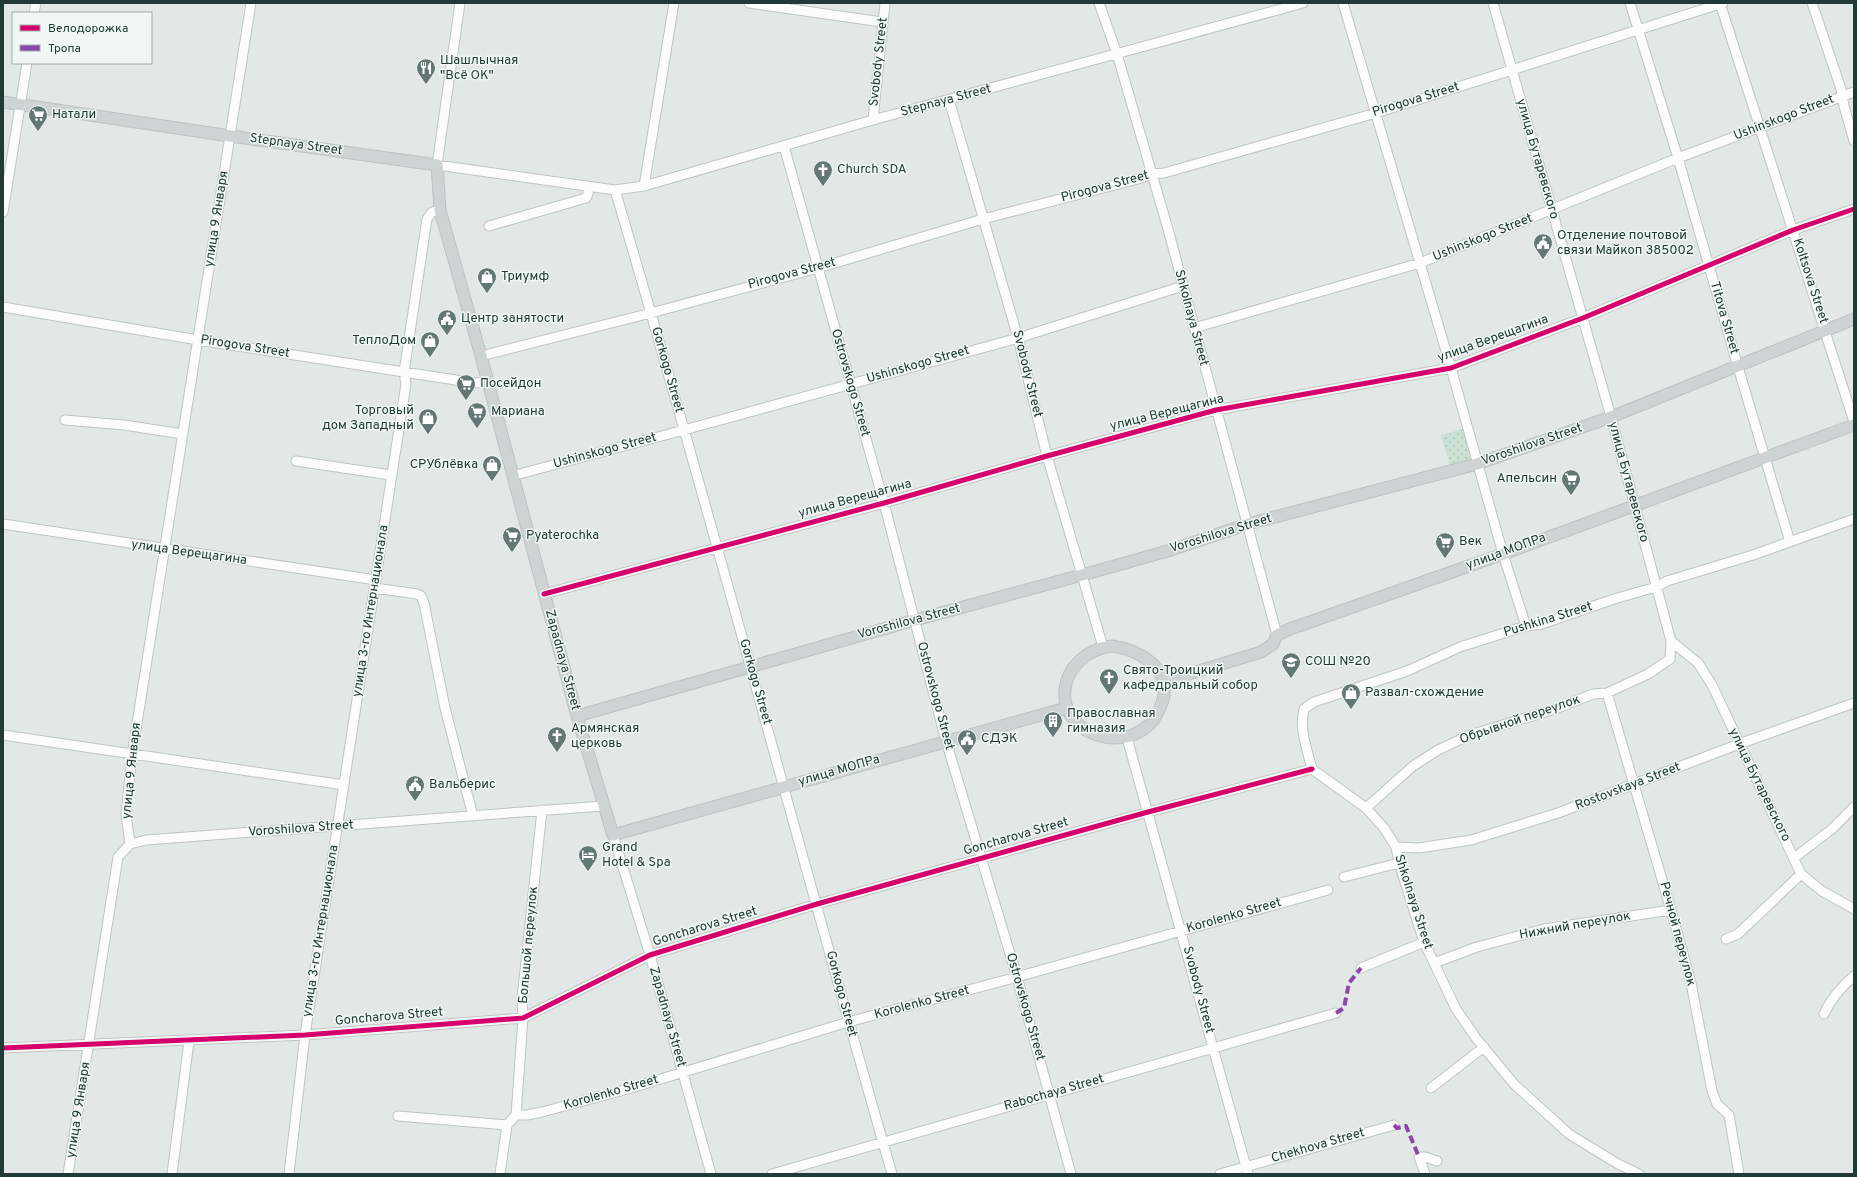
<svg xmlns="http://www.w3.org/2000/svg" width="1857" height="1177" viewBox="0 0 1857 1177" font-family="Overpass,sans-serif">
<style>
.park{fill:url(#park-dots)}
.lines{fill:none;stroke-linecap:round;stroke-linejoin:round}
.minor-casing{stroke:#bfc5c3;stroke-width:11}
.major-casing{stroke:#bcc4c3;stroke-width:13}
.minor{stroke:#fbfcfb;stroke-width:9}
.major{stroke:#cdd4d3;stroke-width:11}
.quiet{stroke:#8e44ad;stroke-width:4;stroke-dasharray:8 4;stroke-linecap:butt}
.cycleway-casing{stroke:#f0f7f4;stroke-width:8}
.cycleway{stroke:#d6006c;stroke-width:5}
.labels{text-anchor:middle;dominant-baseline:central;stroke-width:3;stroke-linejoin:round;paint-order:stroke}
.poi-label{font-size:13px;fill:#223a36;stroke:#f0f7f4;text-anchor:start}
.street-label{font-size:13px;fill:#223a36;stroke:#f0f7f4}
</style>
<defs>
<pattern id="park-dots" width="8" height="8" patternUnits="userSpaceOnUse"><rect width="8" height="8" fill="#cce1d5"/><path d="M2 2h.1M6 6h.1" fill="none" stroke="#afc2b7" stroke-width="1.8" stroke-linecap="round"/></pattern>
</defs>
<rect width="100%" height="100%" fill="#e2e8e6"/>
<path class="park" d="M1463,429L1471,460L1450,466L1441,435Z"/>
<g class="lines">
<defs>
<path id="minor" d="M460,3L437,165L615,190L644,186L873,120L1303,3
M749,3L882,22
M1099,3L1117,54L1168,229L1277,635
M1343,3L1451,368L1503,554L1526,626
M1493,3L1611,417L1671,641L1698,663L1712,685L1801,874L1822,891L1854,909
M1630,3L1678,158L1738,367L1790,542
M1720,3L1854,422
M1812,3L1841,89L1844,106L1854,141
M34,13L36,3
M949,100L1018,338L1047,456L1103,647
M873,120L885,3
M784,146L884,503L946,741L1017,977L1071,1174
M644,186L674,3
M615,190C712,517 798,847 892,1174
M3,212L27,63
M489,226L586,198L588,194L589,187
M3,307L198,340L404,372L475,383L488,382
M1194,328L1420,263L1678,158L1854,92
M481,356L651,313L818,268L983,219L1138,179L1151,174L1164,173L1376,113L1723,3
M65,420L124,425L183,434
M296,461L391,475
M512,476L684,430L1018,338L1183,286
M3,524L376,580
M375,588L417,594L421,596L424,603L445,708L473,816
M544,594L884,503L1047,456L1216,410L1451,368L1583,318L1793,230L1854,209
M1607,693L1671,910L1691,983L1712,1091L1717,1104L1729,1115L1739,1174
M3,735L344,785
M1127,738L1248,1174
M1312,769C1307,749 1299,729 1304,709L1314,702L1407,671L1460,647L1526,626L1542,624L1614,599L1656,587L1667,581L1753,555L1854,519
M1312,769L1366,808L1384,828L1396,847L1399,863L1424,942L1456,1009L1476,1038L1514,1084L1569,1134L1618,1164L1639,1174
M1366,808L1413,766L1438,750L1470,735L1555,709L1593,694L1607,693L1648,674L1670,659L1671,641
M613,835L650,955L711,1174
M130,844L126,815L132,755L251,3
M130,844L146,840L603,806
M1396,847L1419,848L1471,840L1558,813L1739,744L1854,703
M1794,858L1832,829L1854,807
M1344,877L1399,863
M1726,939L1738,934L1801,874
M1434,963L1477,947L1544,929L1671,910
M1361,968L1424,942
M1824,1014C1831,998 1841,987 1854,976
M3,1048L305,1035L523,1018L650,955L817,904L1148,812L1312,769
M1431,1088L1484,1047
M516,1115H527L542,1112L628,1089L848,1022L1017,977L1328,890
M398,1116L507,1125
M68,1174L118,857L130,844
M172,1174L189,1041
M289,1174L305,1035L406,384L404,372L427,219L432,212L440,210
M500,1174L507,1125L516,1115L523,1018L522,999L542,810
M772,1174L1336,1013
M1220,1174L1394,1125
M1425,1174L1419,1157H1425L1437,1161"/>
<path id="major" d="M3,102L230,136L437,165L440,210L481,356L577,716L613,835L1066,708
M1112,646C1140,650 1171,668 1163,700C1160,709 1156,718 1150,724C1136,736 1123,740 1105,737C1045,725 1056,653 1112,646Z
M1163,682L1261,652L1273,644L1277,635L1290,629L1503,554L1854,425
M577,716L915,620L1093,572L1171,550L1248,524L1477,464L1611,417L1854,319"/>
</defs>
<use href="#minor" class="minor-casing"/>
<use href="#major" class="major-casing"/>
<use href="#minor" class="minor"/>
<use href="#major" class="major"/>
<path class="quiet" d="M1336,1013L1344,1008L1349,983L1361,968
M1394,1125L1397,1128L1406,1126L1419,1157"/>
<defs>
<path id="cycleway" d="M544,594L884,503L1047,456L1216,410L1451,368L1583,318L1793,230L1854,209
M3,1048L305,1035L523,1018L650,955L817,904L1148,812L1312,769"/>
</defs>
<use href="#cycleway" class="cycleway-casing"/>
<use href="#cycleway" class="cycleway"/>
</g>
<defs>
<symbol id="restaurant-pin" viewBox="-11 -11 22 30"><path d="M0 17L-7.5 6A9.5 9.5 0 1 1 7.5 6Z" fill="#657774" stroke="#f0f7f4"/><path d="M-5-6h1v4h1v-4h1v4h1v-4h1v5L-1.5 .5V6h-2V.5L-5-1ZM5-6V6H3V1.5H1.5Q1.5-4 5-6Z" fill="#fff"/></symbol>
<symbol id="supermarket-pin" viewBox="-11 -11 22 30"><path d="M0 17L-7.5 6A9.5 9.5 0 1 1 7.5 6Z" fill="#657774" stroke="#f0f7f4"/><path d="M-6-5.5h2.5l.6 2H6L4.5 2H-2.5L-4.4-4H-6ZM-1.5 3.2a1.3 1.3 0 1 0 .1 0ZM3 3.2a1.3 1.3 0 1 0 .1 0Z" fill="#fff"/></symbol>
<symbol id="church-pin" viewBox="-11 -11 22 30"><path d="M0 17L-7.5 6A9.5 9.5 0 1 1 7.5 6Z" fill="#657774" stroke="#f0f7f4"/><path d="M-1.2-6h2.4v3.5h3.3v2.4h-3.3V6h-2.4V-.1h-3.3v-2.4h3.3Z" fill="#fff"/></symbol>
<symbol id="civic-pin" viewBox="-11 -11 22 30"><path d="M0 17L-7.5 6A9.5 9.5 0 1 1 7.5 6Z" fill="#657774" stroke="#f0f7f4"/><path d="M-.6-6.5H3V-4.5H.6V-3L4-1V1h2V6H-6V1h2V-1L-.6-3ZM-1.2 2.5V6h2.4V2.5Z" fill="#fff"/></symbol>
<symbol id="shop-pin" viewBox="-11 -11 22 30"><path d="M0 17L-7.5 6A9.5 9.5 0 1 1 7.5 6Z" fill="#657774" stroke="#f0f7f4"/><path d="M-5-2.5h2.3a2.7 3.5 0 0 1 5.4 0H5L5.5 6h-11ZM-1.5-2.5h3a1.5 2.3 0 0 0-3 0Z" fill="#fff"/></symbol>
<symbol id="school-pin" viewBox="-11 -11 22 30"><path d="M0 17L-7.5 6A9.5 9.5 0 1 1 7.5 6Z" fill="#657774" stroke="#f0f7f4"/><path d="M0-5L7-2L0 1L-7-2ZM-4 1L0 2.5L4 1V4Q0 6-4 4Z" fill="#fff"/></symbol>
<symbol id="building-pin" viewBox="-11 -11 22 30"><path d="M0 17L-7.5 6A9.5 9.5 0 1 1 7.5 6Z" fill="#657774" stroke="#f0f7f4"/><path d="M-4-6H4V6H1V3H-1V6H-4ZM-2.5-4.3h1.7v1.8h-1.7ZM.8-4.3h1.7v1.8H.8ZM-2.5-1h1.7V.8h-1.7ZM.8-1h1.7V.8H.8Z" fill="#fff"/></symbol>
<symbol id="hotel-pin" viewBox="-11 -11 22 30"><path d="M0 17L-7.5 6A9.5 9.5 0 1 1 7.5 6Z" fill="#657774" stroke="#f0f7f4"/><path d="M-6-4.5h1.5V1H6V5H4.5V3h-9V5H-6ZM-4 0a1.8 1.8 0 1 1 3.6 0ZM.5 0V-2.5h3Q6-2.5 6 0Z" fill="#fff"/></symbol>
</defs>
<g fill-rule="evenodd">
<use href="#restaurant-pin" x="415" y="57" width="22" height="30"/>
<use href="#supermarket-pin" x="27" y="104" width="22" height="30"/>
<use href="#church-pin" x="812" y="159" width="22" height="30"/>
<use href="#civic-pin" x="1532" y="232" width="22" height="30"/>
<use href="#shop-pin" x="476" y="266" width="22" height="30"/>
<use href="#civic-pin" x="436" y="308" width="22" height="30"/>
<use href="#shop-pin" x="419" y="330" width="22" height="30"/>
<use href="#supermarket-pin" x="455" y="373" width="22" height="30"/>
<use href="#supermarket-pin" x="466" y="401" width="22" height="30"/>
<use href="#shop-pin" x="417" y="407" width="22" height="30"/>
<use href="#shop-pin" x="481" y="454" width="22" height="30"/>
<use href="#supermarket-pin" x="1560" y="468" width="22" height="30"/>
<use href="#supermarket-pin" x="501" y="525" width="22" height="30"/>
<use href="#supermarket-pin" x="1434" y="531" width="22" height="30"/>
<use href="#school-pin" x="1280" y="651" width="22" height="30"/>
<use href="#church-pin" x="1098" y="667" width="22" height="30"/>
<use href="#shop-pin" x="1340" y="682" width="22" height="30"/>
<use href="#building-pin" x="1042" y="710" width="22" height="30"/>
<use href="#church-pin" x="546" y="725" width="22" height="30"/>
<use href="#civic-pin" x="956" y="728" width="22" height="30"/>
<use href="#civic-pin" x="404" y="774" width="22" height="30"/>
<use href="#hotel-pin" x="577" y="844" width="22" height="30"/>
</g>
<g class="labels">
<g class="poi-label">
<text x="440" y="61">Шашлычная<tspan x="440" dy="15">"Всё ОК"</tspan></text>
<text x="52" y="115">Натали</text>
<text x="837" y="170">Church SDA</text>
<text x="1557" y="236">Отделение почтовой<tspan x="1557" dy="15">связи Майкоп 385002</tspan></text>
<text x="501" y="277">Триумф</text>
<text x="461" y="319">Центр занятости</text>
<text x="416" y="341" text-anchor="end">ТеплоДом</text>
<text x="480" y="384">Посейдон</text>
<text x="414" y="411" text-anchor="end">Торговый<tspan x="414" dy="15">дом Западный</tspan></text>
<text x="491" y="412">Мариана</text>
<text x="478" y="465" text-anchor="end">СРУблёвка</text>
<text x="1557" y="479" text-anchor="end">Апельсин</text>
<text x="526" y="536">Pyaterochka</text>
<text x="1459" y="542">Век</text>
<text x="1305" y="662">СОШ №20</text>
<text x="1123" y="671">Свято-Троицкий<tspan x="1123" dy="15">кафедральный собор</tspan></text>
<text x="1365" y="693">Развал-схождение</text>
<text x="1067" y="714">Православная<tspan x="1067" dy="15">гимназия</tspan></text>
<text x="571" y="729">Армянская<tspan x="571" dy="15">церковь</tspan></text>
<text x="981" y="739">СДЭК</text>
<text x="429" y="785">Вальберис</text>
<text x="602" y="848">Grand<tspan x="602" dy="15">Hotel &amp; Spa</tspan></text>
</g>
<g class="street-label">
<text transform="translate(879 62) rotate(-84)">Svobody Street</text>
<text transform="translate(1416 100) rotate(-17)">Pirogova Street</text>
<text transform="translate(946 101) rotate(-15)">Stepnaya Street</text>
<text transform="translate(1784 118) rotate(-21)">Ushinskogo Street</text>
<text transform="translate(296 145) rotate(8)">Stepnaya Street</text>
<text transform="translate(1537 159) rotate(74)">улица Бутаревского</text>
<text transform="translate(1105 187) rotate(-15)">Pirogova Street</text>
<text transform="translate(217 219) rotate(-81)">улица 9 Января</text>
<text transform="translate(1483 238) rotate(-22)">Ushinskogo Street</text>
<text transform="translate(792 274) rotate(-15)">Pirogova Street</text>
<text transform="translate(1810 281) rotate(72)">Koltsova Street</text>
<text transform="translate(1191 318) rotate(75)">Shkolnaya Street</text>
<text transform="translate(1724 318) rotate(74)">Titova Street</text>
<text transform="translate(1493 339) rotate(-20)">улица Верещагина</text>
<text transform="translate(245 347) rotate(9)">Pirogova Street</text>
<text transform="translate(918 365) rotate(-16)">Ushinskogo Street</text>
<text transform="translate(667 370) rotate(74)">Gorkogo Street</text>
<text transform="translate(1027 374) rotate(76)">Svobody Street</text>
<text transform="translate(850 383) rotate(74)">Ostrovskogo Street</text>
<text transform="translate(1167 413) rotate(-14)">улица Верещагина</text>
<text transform="translate(1532 445) rotate(-19)">Voroshilova Street</text>
<text transform="translate(605 451) rotate(-15)">Ushinskogo Street</text>
<text transform="translate(1628 482) rotate(75)">улица Бутаревского</text>
<text transform="translate(855 499) rotate(-15)">улица Верещагина</text>
<text transform="translate(1221 534) rotate(-17)">Voroshilova Street</text>
<text transform="translate(1506 552) rotate(-20)">улица МОПРа</text>
<text transform="translate(189 553) rotate(8)">улица Верещагина</text>
<text transform="translate(371 611) rotate(-81)">улица 3-го Интернационала</text>
<text transform="translate(1548 620) rotate(-17)">Pushkina Street</text>
<text transform="translate(909 622) rotate(-15)">Voroshilova Street</text>
<text transform="translate(562 660) rotate(75)">Zapadnaya Street</text>
<text transform="translate(755 682) rotate(74)">Gorkogo Street</text>
<text transform="translate(935 696) rotate(75)">Ostrovskogo Street</text>
<text transform="translate(1520 720) rotate(-19)">Обрывной переулок</text>
<text transform="translate(132 771) rotate(-84)">улица 9 Января</text>
<text transform="translate(839 771) rotate(-16)">улица МОПРа</text>
<text transform="translate(1759 785) rotate(64)">улица Бутаревского</text>
<text transform="translate(1628 787) rotate(-21)">Rostovskaya Street</text>
<text transform="translate(301 829) rotate(-4)">Voroshilova Street</text>
<text transform="translate(1016 837) rotate(-16)">Goncharova Street</text>
<text transform="translate(1413 902) rotate(72)">Shkolnaya Street</text>
<text transform="translate(1234 916) rotate(-16)">Korolenko Street</text>
<text transform="translate(1575 926) rotate(-10)">Нижний переулок</text>
<text transform="translate(705 927) rotate(-17)">Goncharova Street</text>
<text transform="translate(321 931) rotate(-81)">улица 3-го Интернационала</text>
<text transform="translate(1677 934) rotate(75)">Речной переулок</text>
<text transform="translate(529 945) rotate(-85)">Большой переулок</text>
<text transform="translate(1198 990) rotate(75)">Svobody Street</text>
<text transform="translate(841 994) rotate(75)">Gorkogo Street</text>
<text transform="translate(922 1003) rotate(-15)">Korolenko Street</text>
<text transform="translate(1025 1007) rotate(74)">Ostrovskogo Street</text>
<text transform="translate(389 1017) rotate(-5)">Goncharova Street</text>
<text transform="translate(667 1017) rotate(74)">Zapadnaya Street</text>
<text transform="translate(611 1093) rotate(-16)">Korolenko Street</text>
<text transform="translate(1054 1093) rotate(-16)">Rabochaya Street</text>
<text transform="translate(79 1110) rotate(-81)">улица 9 Января</text>
<text transform="translate(1318 1146) rotate(-16)">Chekhova Street</text>
</g>
</g>
<rect width="1857" height="1177" fill="none" stroke="#223a36" stroke-width="8"/>
<rect x="12" y="12" width="140" height="52" fill="#f0f7f4" stroke="#9eaba8"/>
<rect x="20" y="25" width="20" height="6" fill="#d6006c" stroke="#9eaba8"/>
<text x="48" y="32" font-size="12" fill="#223a36">Велодорожка</text>
<rect x="20" y="45" width="20" height="6" fill="#8e44ad" stroke="#9eaba8"/>
<text x="48" y="52" font-size="12" fill="#223a36">Тропа</text>
</svg>
